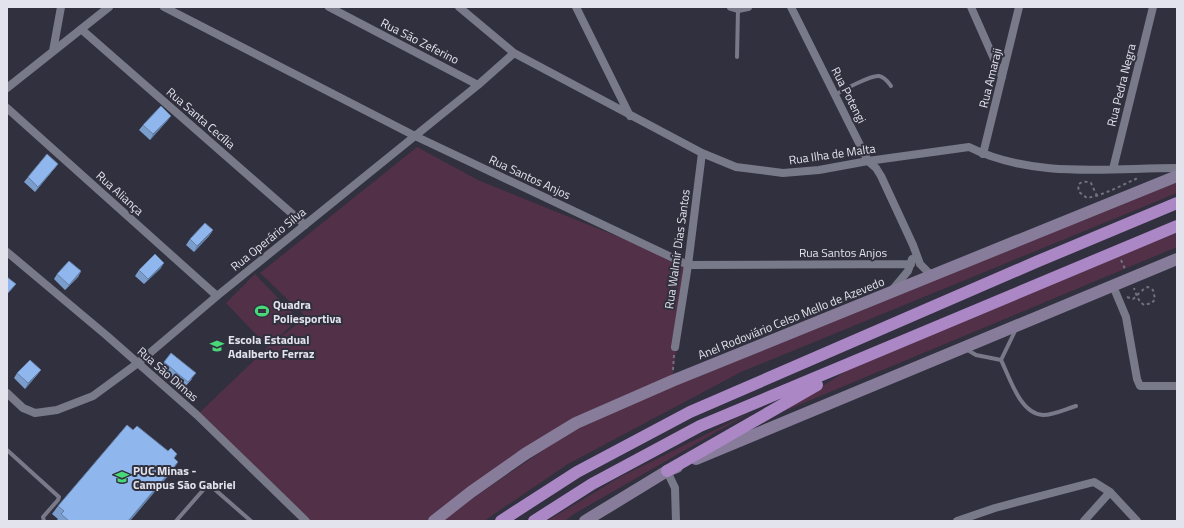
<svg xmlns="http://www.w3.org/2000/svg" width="1184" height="528" viewBox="0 0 1184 528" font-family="'Titillium Web',sans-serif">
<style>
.green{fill:#513048}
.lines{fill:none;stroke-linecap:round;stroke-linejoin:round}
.path{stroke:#71727e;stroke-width:2;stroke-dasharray:3 3;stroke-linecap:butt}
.lane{stroke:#787989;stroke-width:4}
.street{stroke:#787989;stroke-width:8}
.secondary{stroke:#877d9b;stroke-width:12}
.highway{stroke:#ab87c5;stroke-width:12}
.wall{fill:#7b9dcc}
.shaded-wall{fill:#647fa6}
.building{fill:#8fb6ed;stroke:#647fa6}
.labels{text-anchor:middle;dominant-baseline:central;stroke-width:4;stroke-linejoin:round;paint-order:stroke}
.street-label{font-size:12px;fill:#e2e3ec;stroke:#30303e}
.poi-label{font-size:12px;font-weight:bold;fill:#e2e3ec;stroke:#30303e;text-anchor:start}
</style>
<rect width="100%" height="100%" fill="#30303e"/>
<path class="green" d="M417,147L478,180L688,265L672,381L744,357L1177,182V193L741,372L568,464L484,521H443L463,505L574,429L434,521H307L197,415L268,347L226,303L255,274L298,319L273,343L306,317L260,273Z
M1177,233V247L782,412L849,369L1136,249Z
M753,411L574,514L565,521H547L620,477Z"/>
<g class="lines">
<path class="path" d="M1097,196L1091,183C1086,181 1082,181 1078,185L1079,192L1087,198C1104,195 1122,185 1138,178
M1121,260L1125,269
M1127,297L1133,299C1138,295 1142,289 1148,287L1153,290L1155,299L1152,303L1144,305C1138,301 1136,294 1134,288
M673,370L674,355"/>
<path class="lane" d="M737,57L738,9
M835,95C843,90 871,75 879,76C885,77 888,82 891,86
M1016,329L1001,360C1010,378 1020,414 1043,415C1054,415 1066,409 1076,406
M966,349L976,355L1001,360
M7,450L59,497L58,500L43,517L44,521
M176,521L204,489L208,487H212L251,521"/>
<path class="street" d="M164,7L415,136L688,265L911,264
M329,7L478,85
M459,7L514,53L702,153L736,167L783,173L819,170L868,161L969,147C1033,179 1108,168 1177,168
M576,7L630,116
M731,7L738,9L748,7
M791,7L868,161L876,168L881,176L913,245L920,264L932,276
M971,7L1002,77
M81,29L305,225
M53,51L61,7
M7,88L109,7
M7,108L217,296
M983,154L1019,7
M1113,169L1153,7
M7,252L106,335L197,415L306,521
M1113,286L1126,317L1137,379L1140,386H1177
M893,289L908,271L912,259
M675,347L688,265L702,153
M7,393L23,408L35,413L57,410L93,396L138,363L217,296L478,85L514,53
M667,471L675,488L676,521
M957,521L995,508L1094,482L1110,492L1137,521
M1084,521L1110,492"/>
<path class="secondary" d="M696,459L1177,259
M434,521L471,492L525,454L576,423L672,381L1177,176
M585,521L667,471L677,467"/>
<path class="highway" d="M667,471L817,385
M501,521L577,472L690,412L1036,262L1177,203
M534,521L592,484L700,426L1177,226"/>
</g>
<path class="wall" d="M171,116L167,121L150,140L139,130L143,125Z
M58,164L54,169L35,192L24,182L28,177Z
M213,230L209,236L194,252L186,245L190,239Z
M161,268L144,284L135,276L139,270Z
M81,271L78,277L65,290L54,279L57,274Z
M164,362L192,379L184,388L160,368Z
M41,370L37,375L25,389L14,378L17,373Z
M133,430L174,459L173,470L130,521H56L58,519L52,514L58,506Z"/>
<path class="shaded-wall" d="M171,116L167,121L150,140L153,134Z
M58,164L54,169L35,192L38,187Z
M213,230L209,236L194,252L197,246Z
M164,263L161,268L144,284L148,279Z
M81,271L78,277L65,290L69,285Z
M41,370L37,375L25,389L28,383Z
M178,462L173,470L130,521H128Z"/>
<path class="building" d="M161,106L171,116L153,134L143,125Z
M47,154L58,164L38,187L28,177Z
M205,223L213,230L197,246L190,239Z
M155,254L164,263L148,279L139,270Z
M69,261L81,271L69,285L57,274Z
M7,277L16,284L7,294Z
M171,353L196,373L188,382L164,362Z
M30,360L41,370L28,383L17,373Z
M127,425L133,430L137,426L168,451L171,448L177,454L174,458L178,462L128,521H69L61,514L64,511L58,506Z"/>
<defs>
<symbol id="stadium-bare" viewBox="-9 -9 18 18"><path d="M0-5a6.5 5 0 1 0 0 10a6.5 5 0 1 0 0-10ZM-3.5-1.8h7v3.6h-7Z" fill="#49d778" stroke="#30303e" stroke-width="2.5" paint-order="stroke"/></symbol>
<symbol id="school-bare" viewBox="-9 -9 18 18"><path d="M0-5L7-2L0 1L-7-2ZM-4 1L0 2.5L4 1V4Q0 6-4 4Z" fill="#49d778" stroke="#30303e" stroke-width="2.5" paint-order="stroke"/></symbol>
<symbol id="university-bare" viewBox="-9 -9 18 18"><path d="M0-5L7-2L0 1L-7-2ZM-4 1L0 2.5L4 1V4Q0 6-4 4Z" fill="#49d778" stroke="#30303e" stroke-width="2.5" paint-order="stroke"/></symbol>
</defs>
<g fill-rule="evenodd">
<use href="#stadium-bare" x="252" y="301" width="20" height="20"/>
<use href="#school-bare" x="207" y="336" width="20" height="20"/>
<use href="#university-bare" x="112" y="467" width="20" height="20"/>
</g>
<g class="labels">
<g class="street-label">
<text transform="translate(420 41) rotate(27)">Rua São Zeferino</text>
<text transform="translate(990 78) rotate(-76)">Rua Amaraji</text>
<text transform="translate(1121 85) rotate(-76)">Rua Pedra Negra</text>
<text transform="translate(849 95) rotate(63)">Rua Potengi</text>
<text transform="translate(201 118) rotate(41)">Rua Santa Cecília</text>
<text transform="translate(832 154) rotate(-8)">Rua Ilha de Malta</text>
<text transform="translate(530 177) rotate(25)">Rua Santos Anjos</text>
<text transform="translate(120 193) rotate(42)">Rua Aliança</text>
<text transform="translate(268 239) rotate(-39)">Rua Operário Silva</text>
<text transform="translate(677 249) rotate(-82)">Rua Walmir Dias Santos</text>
<text x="843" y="252">Rua Santos Anjos</text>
<text transform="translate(791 318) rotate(-22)">Anel Rodoviário Celso Mello de Azevedo</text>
<text transform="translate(168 374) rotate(41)">Rua São Dimas</text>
</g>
<g class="poi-label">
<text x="273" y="304">Quadra<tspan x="273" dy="14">Poliesportiva</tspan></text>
<text x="228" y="339">Escola Estadual<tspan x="228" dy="14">Adalberto Ferraz</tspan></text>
<text x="133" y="470">PUC Minas -<tspan x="133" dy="14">Campus São Gabriel</tspan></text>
</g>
</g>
<rect width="1184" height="528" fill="none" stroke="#e2e3ec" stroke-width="16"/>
</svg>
